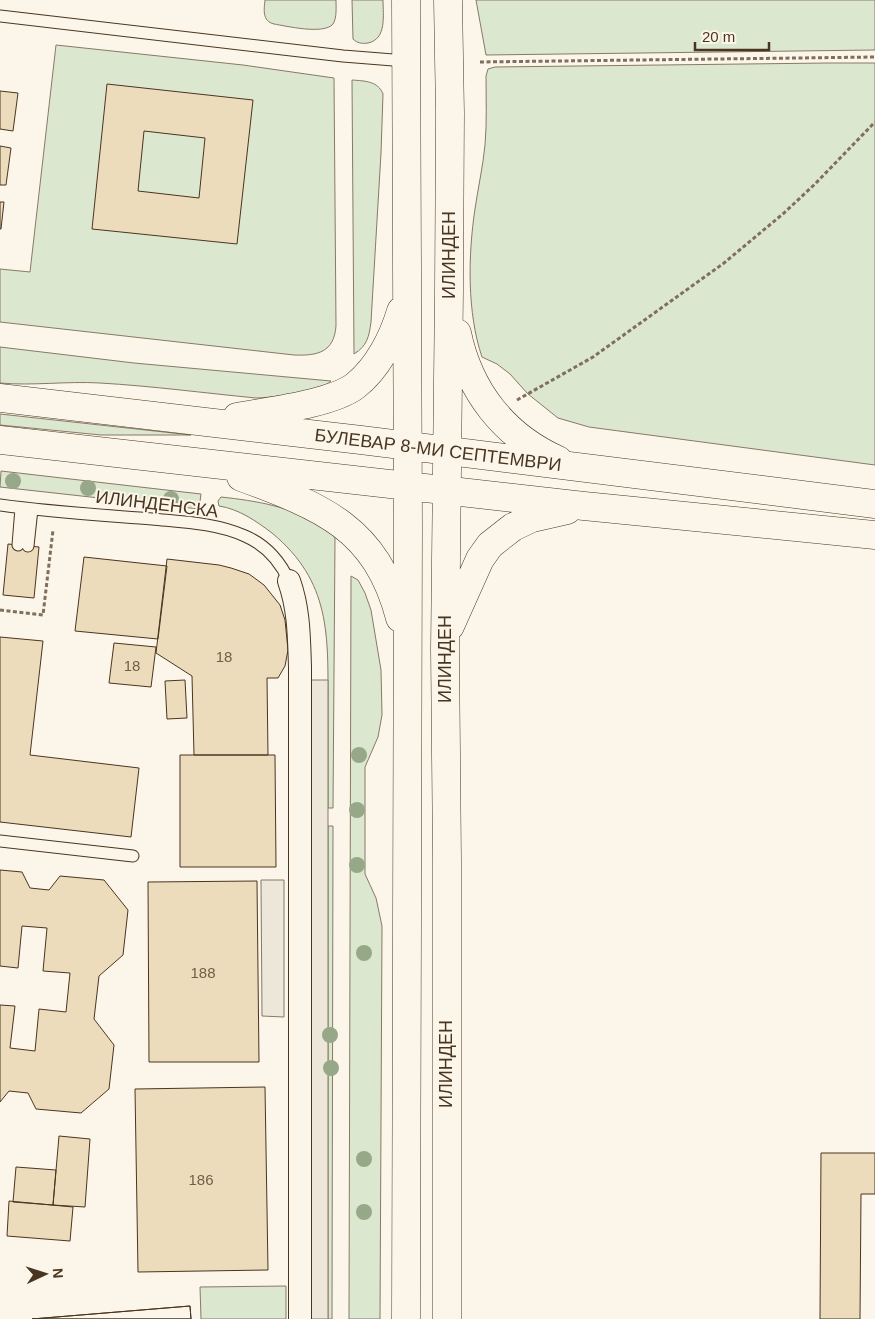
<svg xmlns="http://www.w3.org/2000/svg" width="875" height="1319" viewBox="0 0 875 1319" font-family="Helvetica,sans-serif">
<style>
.green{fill:#dce7d0;stroke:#887966}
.parking{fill:#ede7d9;stroke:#887966}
.building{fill:#ecdcbc;stroke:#4a3520;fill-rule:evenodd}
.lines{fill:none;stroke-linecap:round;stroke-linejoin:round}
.service-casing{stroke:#4a3520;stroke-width:13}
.minor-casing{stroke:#4a3520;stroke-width:24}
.tertiary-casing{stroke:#4a3520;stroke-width:29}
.path{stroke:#7f6f5c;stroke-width:3;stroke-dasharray:4 2.5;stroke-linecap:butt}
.service{stroke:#fbf6e9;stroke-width:11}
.minor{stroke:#fbf6e9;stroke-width:22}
.tertiary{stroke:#fbf6e9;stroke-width:28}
.tree{fill:#96a887}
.labels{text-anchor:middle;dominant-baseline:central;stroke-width:4;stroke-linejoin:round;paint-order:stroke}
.number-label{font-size:15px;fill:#725f47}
.street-label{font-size:18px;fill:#4a3520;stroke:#fbf6e9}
</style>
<rect width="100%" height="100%" fill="#fbf6e9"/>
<path class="green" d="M265,0H336C336,7 337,18 333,24C324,35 286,26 274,24C262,21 264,10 265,0Z
M352,0H383C383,15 387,39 368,43C362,44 357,43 353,39Z
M476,0H875V50L486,55Z
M56,45L243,65L334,78L336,326C334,352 318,356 294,355L0,322V269L30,272Z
M828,63H875V465L589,427L558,418L528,394L510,374L497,364L482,357C467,313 468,255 475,209C478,188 483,166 485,145C487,122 486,99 486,76L488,69L495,67Z
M352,80C365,81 378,81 383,94L381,153L371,322C369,337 367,346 354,354Z
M0,347L134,363L331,381C321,391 271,398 256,398C204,393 152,386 100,383C66,381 33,386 0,383Z
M0,414L191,435H101L0,425Z
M1,471L201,494L199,509L0,487Z
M221,497C257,501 290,506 321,526C326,529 332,532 335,538L333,808H328C328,774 328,740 328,706C328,635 331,582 272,533C256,521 239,509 219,506L218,501Z
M351,576L358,580L365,593L371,610L381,670L382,715L378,737L365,767V874L376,898L382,926L380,1319H349Z
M328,826H333L332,1319H328Z
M286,1286V1319H201L200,1287Z"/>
<path class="parking" d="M311,680H328V1319H311Z
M261,880H284V1017L262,1016Z"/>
<path class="building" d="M107,84L253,100L237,244L92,229ZM144,131L205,138L199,198L138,191Z
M0,91L18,93L13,131L0,129Z
M0,146L11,148L6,185H0Z
M0,202H4L1,229H0Z
M8,544L39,547L34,598L3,595Z
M84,557L167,566L158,639L75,631Z
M167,559L219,565L231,568L249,574L264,585L280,605L285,620L288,650L285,666L278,678H267L268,755H194L192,676L156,653Z
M0,637L43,641L30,755L139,768L131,837L0,822Z
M114,643L156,647L151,687L109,683Z
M185,680L187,718L167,719L165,681Z
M180,755H275L276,867H180Z
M0,870L22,872L30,888L49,890L60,876L104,880L128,910L123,955L99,976L94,1019L114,1045L109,1089L81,1113L36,1109L28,1093L9,1091L0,1102V1005L15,1006L10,1048L35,1051L39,1009L66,1012L70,973L43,971L47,928L22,926L18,968L0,966Z
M257,881L259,1062H149L148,882Z
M265,1087L268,1270L138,1272L135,1089Z
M59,1136L90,1139L85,1207L53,1205Z
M821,1153H875V1194H861L860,1319H820Z
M16,1167L56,1170L53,1205L13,1202Z
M9,1201L73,1207L70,1241L7,1236Z
M190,1306L191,1319H32Z
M190,1306L191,1319H32Z"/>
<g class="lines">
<defs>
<path id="service" d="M0,16L343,56L406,61
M0,505C50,512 101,515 152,519C182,522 216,523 245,536C266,545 280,561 289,581
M18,545L21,508
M28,546L32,509
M0,841L133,856"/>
<path id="minor" d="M289,581C299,609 299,637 300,667V1319"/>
<path id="tertiary" d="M457,333C469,391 504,436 558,460
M0,398L361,440L875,504
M237,417C268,411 331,404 355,386C378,368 393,338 401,311
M0,440L584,506L875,535
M241,477C322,507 376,527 400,618
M450,626L480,559L490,545L513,527L532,518L567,510
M406,1319L408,529L406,0
M447,1319V860L445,649L449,290L450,113L448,0"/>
</defs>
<use href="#service" class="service-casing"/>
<use href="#minor" class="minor-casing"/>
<use href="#tertiary" class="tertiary-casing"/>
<path class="path" d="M480,62L875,57
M517,400L593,357L724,263L784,213L815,184L875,122
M0,610L43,615L53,530"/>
<use href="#service" class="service"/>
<use href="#minor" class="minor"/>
<use href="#tertiary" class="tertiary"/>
</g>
<g class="tree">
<circle cx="13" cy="481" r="8"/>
<circle cx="88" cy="488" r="8"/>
<circle cx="171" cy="499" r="8"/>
<circle cx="359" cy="755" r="8"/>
<circle cx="357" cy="810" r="8"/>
<circle cx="357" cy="865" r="8"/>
<circle cx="364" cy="953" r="8"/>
<circle cx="330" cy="1035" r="8"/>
<circle cx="331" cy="1068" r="8"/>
<circle cx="364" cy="1159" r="8"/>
<circle cx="364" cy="1212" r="8"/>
</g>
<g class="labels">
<g class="number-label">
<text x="224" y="656">18</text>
<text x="132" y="665">18</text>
<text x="203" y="972">188</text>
<text x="201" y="1179">186</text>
</g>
<g class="street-label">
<text transform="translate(449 255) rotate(-90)">ИЛИНДЕН</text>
<text transform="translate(438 450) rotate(7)">БУЛЕВАР 8-МИ СЕПТЕМВРИ</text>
<text transform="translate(157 504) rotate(7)">ИЛИНДЕНСКА</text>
<text transform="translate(445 659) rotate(-90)">ИЛИНДЕН</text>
<text transform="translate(446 1064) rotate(-90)">ИЛИНДЕН</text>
</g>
</g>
<g transform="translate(45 1274) rotate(86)" stroke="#fbf6e9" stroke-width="4" paint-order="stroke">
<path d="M0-4L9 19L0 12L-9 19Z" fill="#4a3520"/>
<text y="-8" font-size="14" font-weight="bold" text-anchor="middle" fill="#4a3520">N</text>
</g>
<path d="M695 42v8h74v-8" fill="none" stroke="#4a3520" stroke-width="2.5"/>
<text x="702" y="42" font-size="15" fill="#4a3520" stroke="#fbf6e9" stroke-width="4" paint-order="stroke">20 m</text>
</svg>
